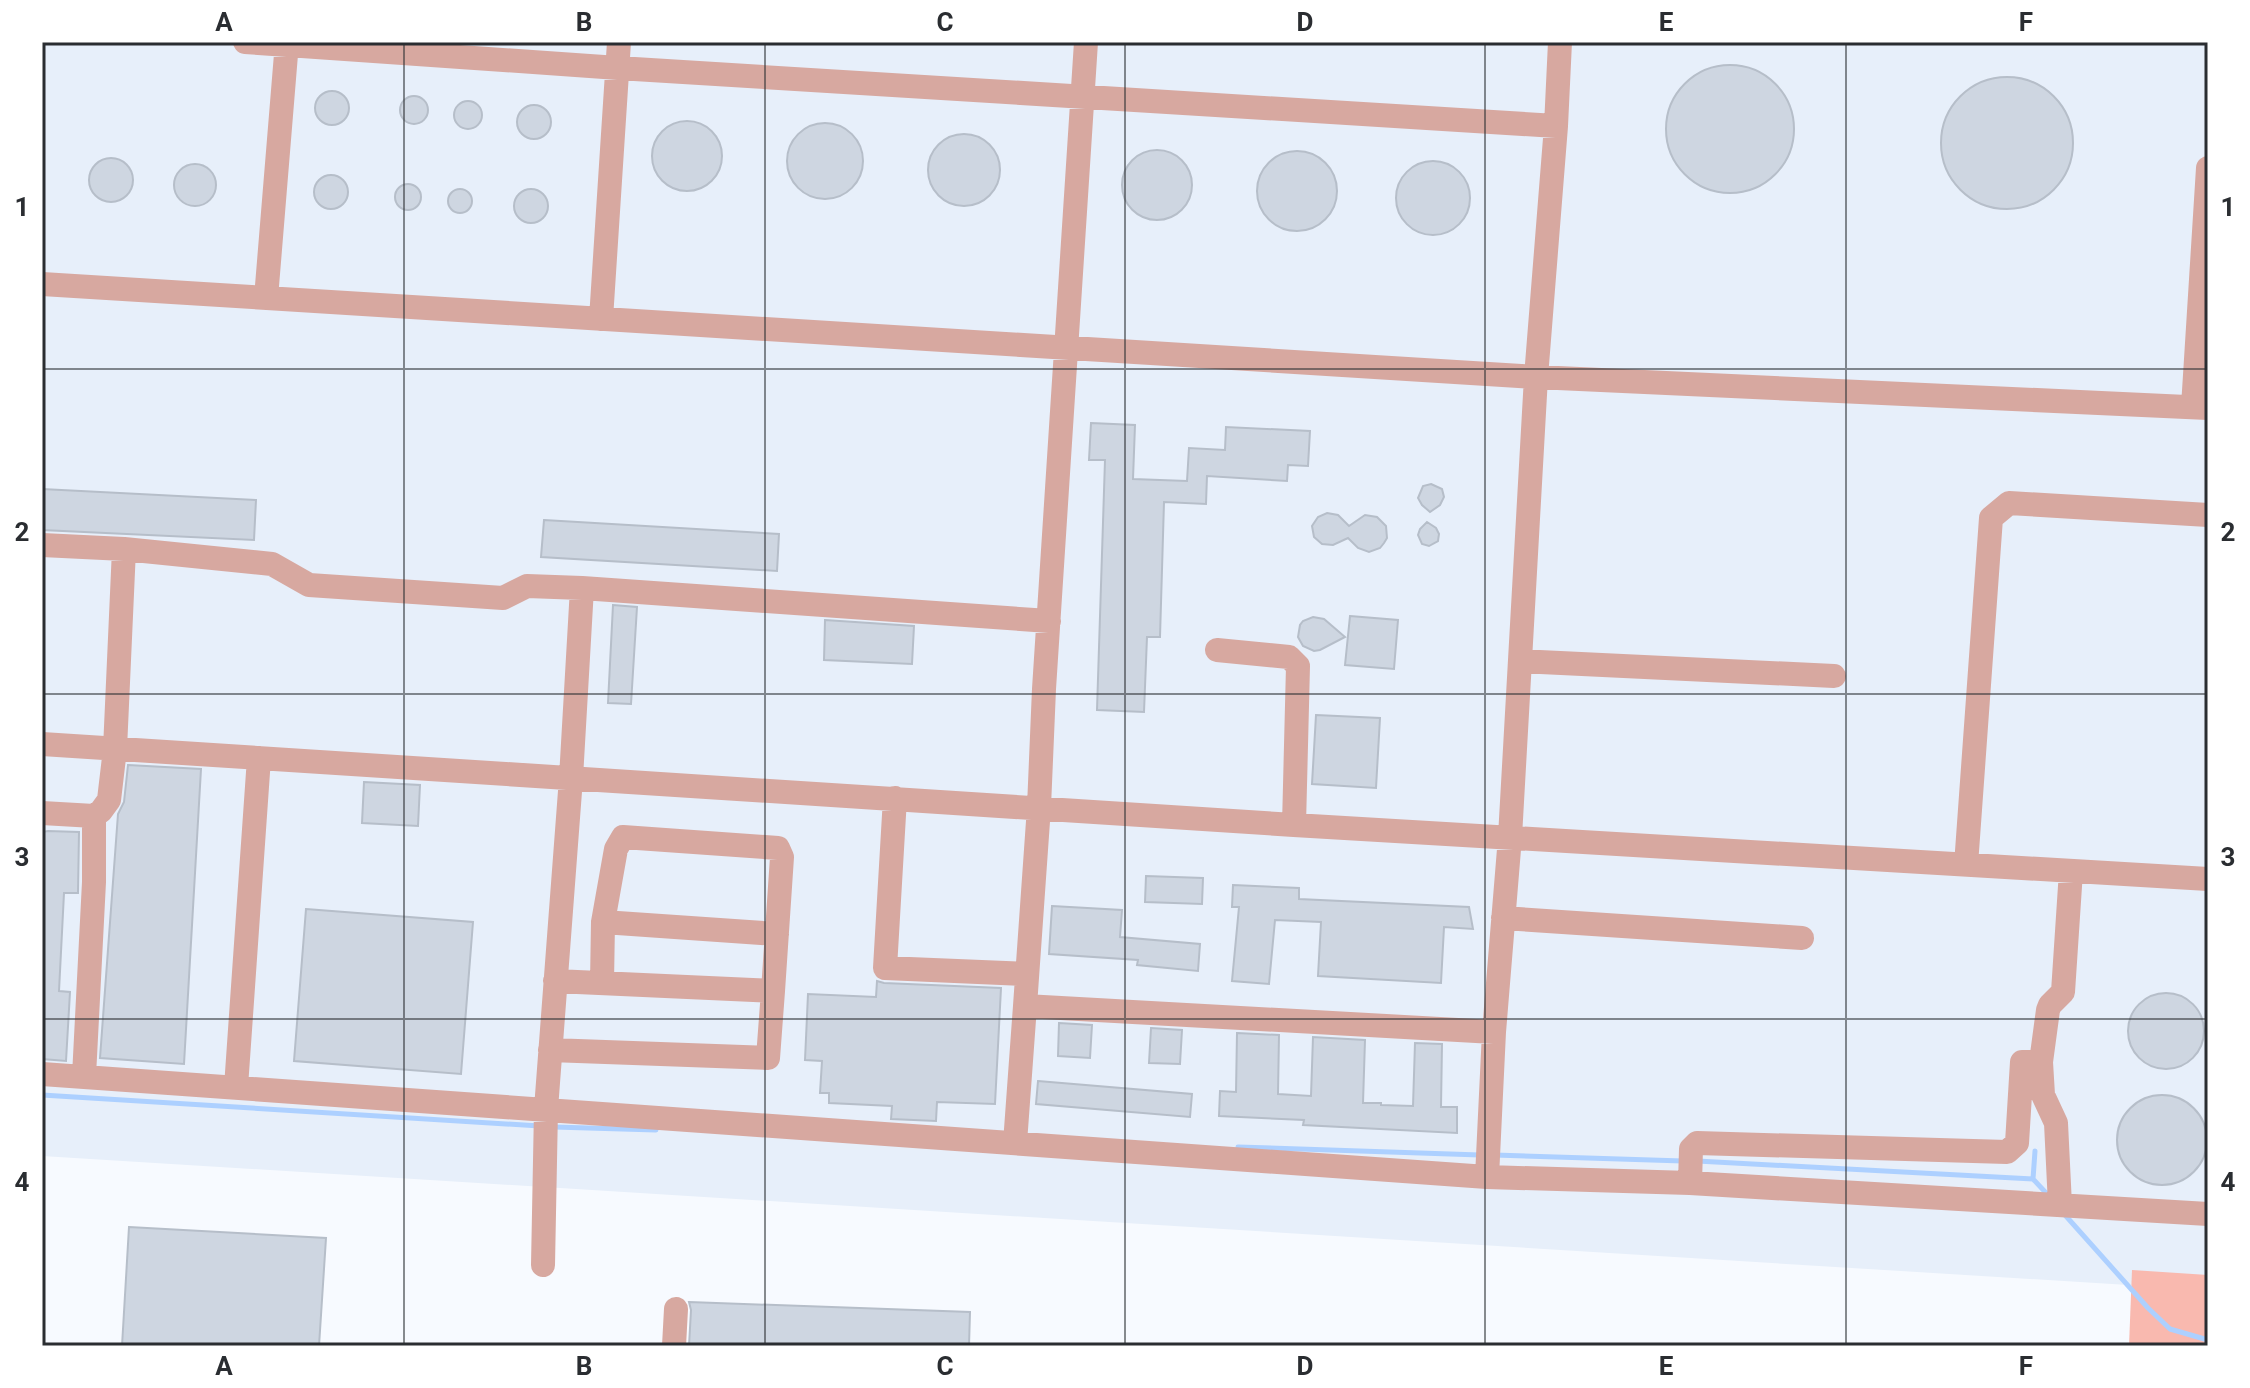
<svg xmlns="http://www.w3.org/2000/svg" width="2250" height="1388" viewBox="0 0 2250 1388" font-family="Roboto,sans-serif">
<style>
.built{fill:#e7effa}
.forest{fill:#f9b9af}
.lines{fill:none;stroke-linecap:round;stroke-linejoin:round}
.stream{stroke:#add0ff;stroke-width:5}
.building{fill:#ced6e1;stroke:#b6bec9;stroke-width:2}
.minor{stroke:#d7a8a0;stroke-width:24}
.grid{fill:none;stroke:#2a2d31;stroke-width:2;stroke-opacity:0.55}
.neatline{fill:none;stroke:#2a2d31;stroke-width:3}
.grid-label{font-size:26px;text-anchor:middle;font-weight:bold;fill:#2a2d31}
</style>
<rect width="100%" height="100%" fill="#f7faff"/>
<path class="built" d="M42,42H2208V1290L42,1156Z"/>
<path class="forest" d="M2132,1270L2208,1275V1346H2129Z"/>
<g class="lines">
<path class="stream" d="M42,1095L540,1126
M554,1127L656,1130
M1238,1147L1480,1155
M2035,1151L2033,1179L2048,1195
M1494,1155L1683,1161
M1697,1161L2033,1179
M2065,1215L2148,1308L2170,1329L2208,1340"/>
</g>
<path class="building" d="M1666 129a64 64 0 1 1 128 0a64 64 0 1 1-128 0Z
M1941 143a66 66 0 1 1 132 0a66 66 0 1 1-132 0Z
M315 108a17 17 0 1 1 34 0a17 17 0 1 1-34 0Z
M400 110a14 14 0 1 1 28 0a14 14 0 1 1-28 0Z
M454 115a14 14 0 1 1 28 0a14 14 0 1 1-28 0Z
M517 122a17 17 0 1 1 34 0a17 17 0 1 1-34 0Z
M652 156a35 35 0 1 1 70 0a35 35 0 1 1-70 0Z
M787 161a38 38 0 1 1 76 0a38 38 0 1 1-76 0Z
M928 170a36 36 0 1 1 72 0a36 36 0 1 1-72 0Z
M1122 185a35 35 0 1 1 70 0a35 35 0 1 1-70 0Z
M1257 191a40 40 0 1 1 80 0a40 40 0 1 1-80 0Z
M89 180a22 22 0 1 1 44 0a22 22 0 1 1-44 0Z
M1396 198a37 37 0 1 1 74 0a37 37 0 1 1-74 0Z
M174 185a21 21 0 1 1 42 0a21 21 0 1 1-42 0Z
M314 192a17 17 0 1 1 34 0a17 17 0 1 1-34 0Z
M395 197a13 13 0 1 1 26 0a13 13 0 1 1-26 0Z
M514 206a17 17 0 1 1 34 0a17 17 0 1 1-34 0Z
M448 201a12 12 0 1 1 24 0a12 12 0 1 1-24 0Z
M1091,423L1135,425L1133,479L1187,481L1189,448L1225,450L1226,427L1310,431L1308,466L1288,465L1287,481L1207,476L1206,504L1164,502L1160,637H1147L1144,712L1097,710L1105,460H1089Z
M1431,484L1442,489L1444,497L1440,505L1430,512L1422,505L1418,498L1423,486Z
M42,489L256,500L254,540L42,530Z
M1327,513L1338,515L1349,526L1365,515L1377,517L1386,526L1387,538L1384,543L1380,548L1369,552L1358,548L1348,538L1333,545L1322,544L1314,537L1312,526L1318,517Z
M544,520L779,534L777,571L541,557Z
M1427,522L1436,528L1439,534L1438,541L1429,546L1422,544L1418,535L1420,529Z
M613,605L637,607L631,704L608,703Z
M1350,616L1398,620L1394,669L1345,665Z
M1313,617L1324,619L1345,637L1320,650L1314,651L1303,646L1298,637L1300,625L1303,621Z
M825,620L914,626L912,664L824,660Z
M1316,715L1380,718L1376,788L1312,784Z
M128,765L201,769L184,1064L100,1058L118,814L124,802Z
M364,782L420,785L418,826L362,823Z
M48,831L79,832L78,893H64L59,991L70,992L66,1061L42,1059V832Z
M1146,876L1203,878L1202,904L1145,902Z
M1233,885L1299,888V899L1469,907L1473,929L1444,927L1441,983L1318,976L1321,922L1275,920L1269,984L1232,981L1239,907H1232Z
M1052,906L1122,910L1120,937L1200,944L1198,971L1137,965L1138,960L1049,954Z
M306,909L473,922L461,1074L294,1061Z
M877,981L884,983L1001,988L995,1104L937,1102L936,1121L891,1119L892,1106L829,1103V1093H820L822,1061L805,1060L808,994L876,997Z
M2128 1031a38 38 0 1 1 76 0a38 38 0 1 1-76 0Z
M1059,1023L1092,1025L1090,1058L1058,1056Z
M1151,1028L1182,1030L1180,1064L1149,1063Z
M1237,1033L1279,1035L1278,1094L1311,1096L1313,1037L1365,1040L1363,1103H1381V1105L1413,1106L1415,1043L1442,1044L1441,1107H1457V1133L1303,1125L1304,1120L1219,1116L1220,1091L1236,1092Z
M1038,1081L1192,1094L1190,1117L1036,1104Z
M2117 1140a45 45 0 1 1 90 0a45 45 0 1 1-90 0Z
M129,1227L326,1238L319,1346H122Z
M689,1302L970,1312L969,1346H689L691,1310Z"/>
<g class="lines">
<path class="minor" d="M245,42L618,68L1556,126
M1086,42L1044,689L1039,807L1025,1006L1494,1032
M42,284L1536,377L2208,408
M266,298L287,42
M601,319L619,42
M2193,407L2208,168
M42,545L124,549L272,564L309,585L503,598L527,586L582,588L1049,621
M1217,650L1289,657L1298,666L1294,825
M1520,661L1834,676
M42,744L1294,825L2208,879
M895,798L885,968L1027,974
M42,813L94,816L101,811L109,800L115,749L124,549
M1966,865L1991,518L2009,503L2208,515
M1503,918L1802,938
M555,981L773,991L782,857L778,848L623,837L616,849L603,922
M602,983L603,922L777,934
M550,1050L768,1058L773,991
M42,1074L1487,1177L1690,1183L2208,1214
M84,1076L94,882V816
M236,1087L259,758
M1015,1143L1025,1006
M1487,1177L1494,1032L1510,837L1536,377L1556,126L1560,42
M1690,1183L1691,1149L1697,1143L2007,1152L2017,1143L2022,1062H2041
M2060,1205L2056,1123L2043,1095L2041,1062L2048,1010L2050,1005L2063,992L2071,871
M543,1265L546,1109L571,778L582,588
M674,1346L676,1309"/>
</g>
<path class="grid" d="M404,42V1346M765,42V1346M1125,42V1346M1485,42V1346M1846,42V1346M42,369H2208M42,694H2208M42,1019H2208"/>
<rect width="2250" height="1388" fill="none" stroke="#ffffff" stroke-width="88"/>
<rect x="44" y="44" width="2162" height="1300" class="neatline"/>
<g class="grid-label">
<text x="224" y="31">A</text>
<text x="584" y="31">B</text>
<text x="945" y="31">C</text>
<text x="1305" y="31">D</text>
<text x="1666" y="31">E</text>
<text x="2026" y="31">F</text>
<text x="22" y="216">1</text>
<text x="2228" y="216">1</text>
<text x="22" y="541">2</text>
<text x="2228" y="541">2</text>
<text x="22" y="866">3</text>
<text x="2228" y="866">3</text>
<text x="22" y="1191">4</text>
<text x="2228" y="1191">4</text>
<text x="224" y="1375">A</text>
<text x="584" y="1375">B</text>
<text x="945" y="1375">C</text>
<text x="1305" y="1375">D</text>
<text x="1666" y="1375">E</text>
<text x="2026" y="1375">F</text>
</g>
</svg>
